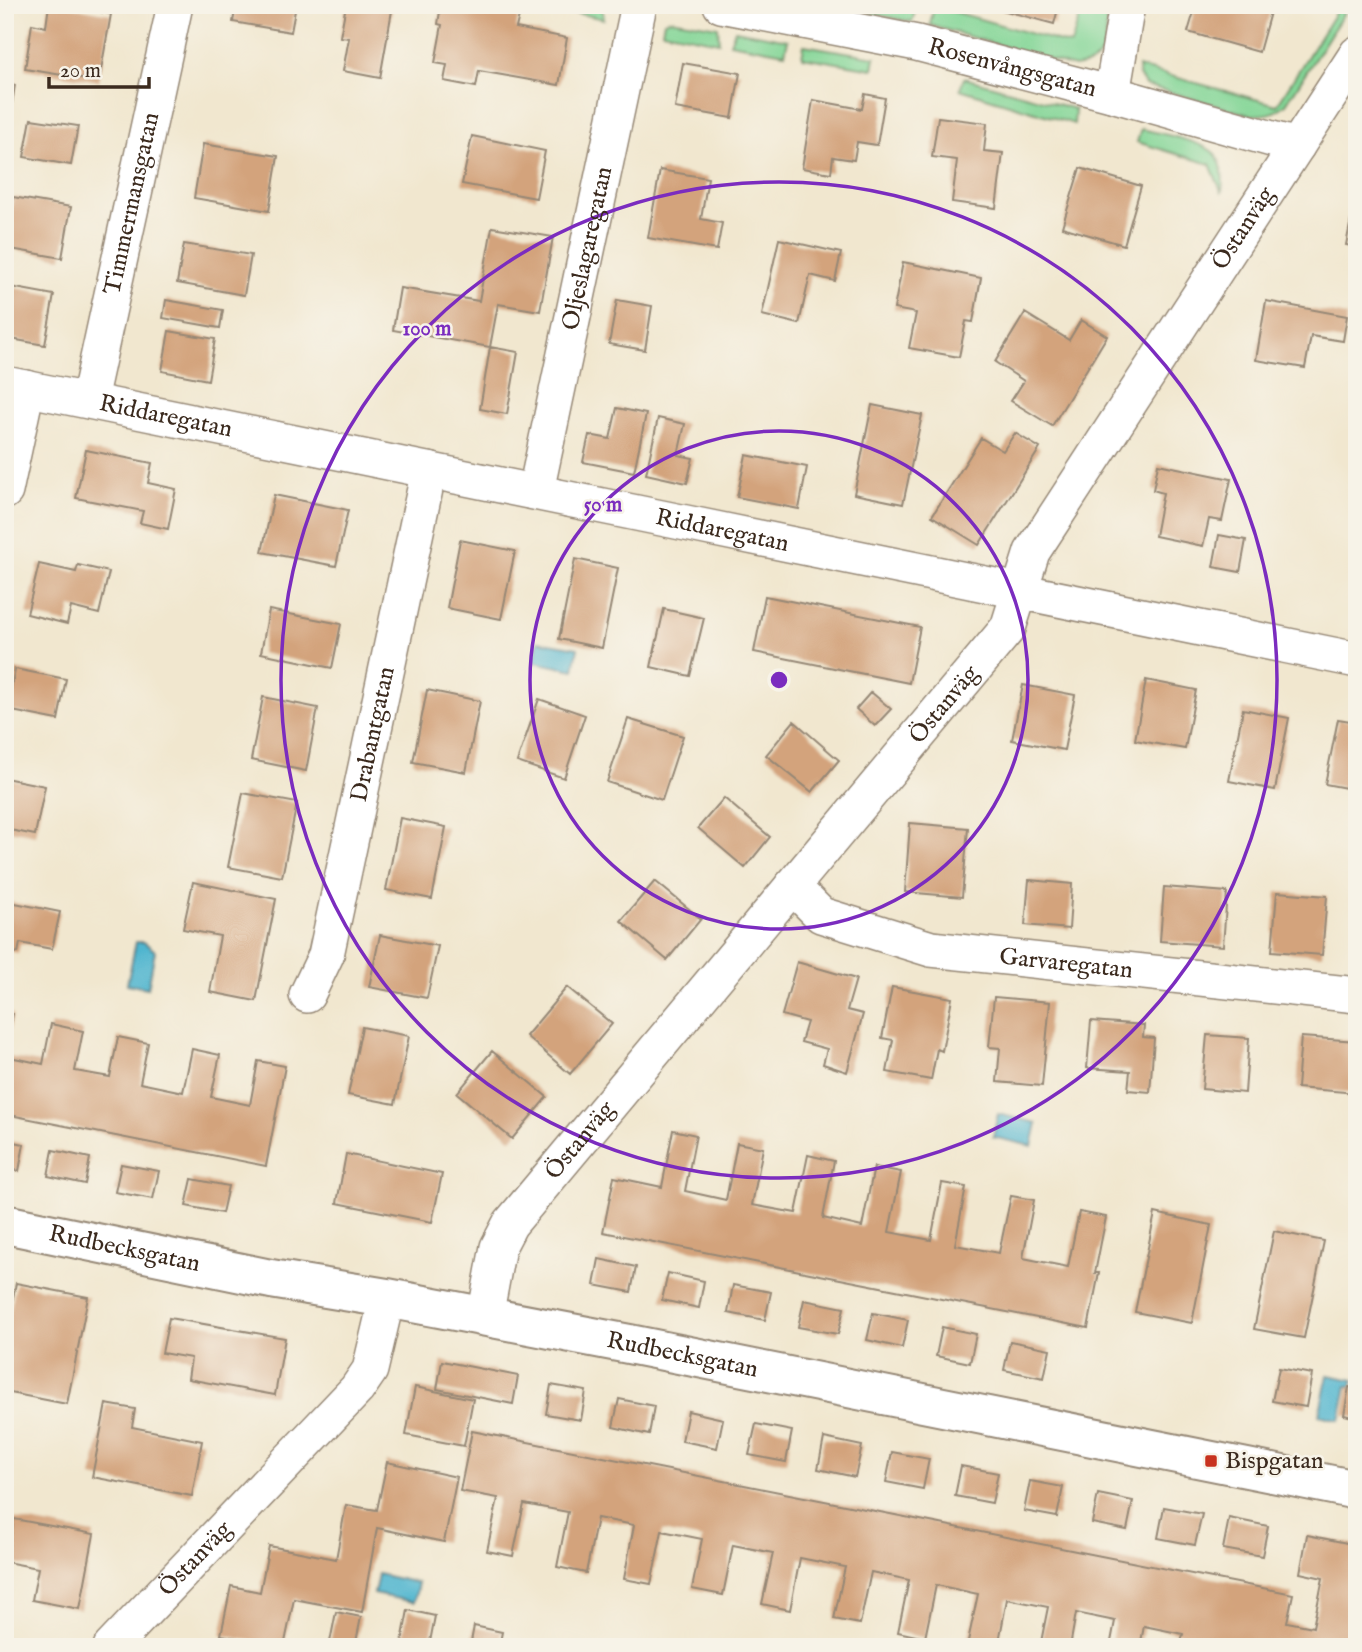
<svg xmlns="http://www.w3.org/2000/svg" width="1362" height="1652" viewBox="0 0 1362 1652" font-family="'IM FELL English',serif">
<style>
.green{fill:#84d697;stroke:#60805a;stroke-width:2}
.water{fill:#50b5cf;stroke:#467076;stroke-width:2}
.building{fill:#d3a37c}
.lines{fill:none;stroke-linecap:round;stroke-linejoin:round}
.minor-casing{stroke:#968876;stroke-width:38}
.tertiary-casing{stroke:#968876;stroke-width:42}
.minor{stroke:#fff;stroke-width:35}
.tertiary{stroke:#fff;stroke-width:38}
.ring{fill:none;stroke:#7b2cbf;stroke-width:3.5}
.poi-dot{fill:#c8321e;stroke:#f7f3e8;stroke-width:2.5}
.labels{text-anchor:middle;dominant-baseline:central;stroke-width:5;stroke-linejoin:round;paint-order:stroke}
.street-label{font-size:24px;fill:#3b2a1e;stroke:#f7f3e8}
.poi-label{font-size:24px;fill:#3b2a1e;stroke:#f7f3e8;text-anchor:start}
.centre{fill:#7b2cbf;stroke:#f7f3e8;stroke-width:3.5}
.ring-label{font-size:21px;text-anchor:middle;font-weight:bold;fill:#7b2cbf;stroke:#f7f3e8;stroke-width:5;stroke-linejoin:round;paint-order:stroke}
</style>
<rect width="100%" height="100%" fill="#f7f3e8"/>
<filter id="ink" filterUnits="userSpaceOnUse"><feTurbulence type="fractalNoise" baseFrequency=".0143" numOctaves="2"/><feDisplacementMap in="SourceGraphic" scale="14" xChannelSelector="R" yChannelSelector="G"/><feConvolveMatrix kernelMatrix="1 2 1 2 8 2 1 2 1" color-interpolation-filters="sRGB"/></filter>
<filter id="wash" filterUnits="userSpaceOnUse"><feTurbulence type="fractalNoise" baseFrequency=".00686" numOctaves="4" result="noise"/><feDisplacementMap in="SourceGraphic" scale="28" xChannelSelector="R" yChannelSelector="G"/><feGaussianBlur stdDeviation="1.57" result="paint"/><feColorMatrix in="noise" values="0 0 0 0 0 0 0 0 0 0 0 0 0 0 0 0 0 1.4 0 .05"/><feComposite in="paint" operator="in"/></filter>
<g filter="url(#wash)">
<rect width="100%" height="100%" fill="#f1e7cf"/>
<path class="green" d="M537,5H597L603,12L604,19Z
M832,5H917L912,22Z
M1083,5H1105C1107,22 1109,48 1096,60C1090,65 1081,66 1074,67L930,25L934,6L1071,45Z
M1340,5H1349L1286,104C1273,115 1267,115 1250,115L1145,85L1139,75L1138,67L1277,105Z
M670,19L718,27L719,42L662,31L664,21Z
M735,30L788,40L785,53L730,43Z
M804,45L875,57L873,69L802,57Z
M964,78L1075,109L1074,124L960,89Z
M1141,129C1158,133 1206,142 1216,155C1224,166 1223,181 1222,193L1210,164L1137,142Z"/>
<path class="water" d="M538,641L578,648L574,670L534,662Z
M136,942H144L155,951L148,988L127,984Z
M998,1114L1037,1123L1032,1146L993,1137Z
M1328,1375L1354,1380L1352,1386H1347L1340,1420L1319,1415Z
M378,1574L418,1583L414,1602L374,1594Z"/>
<g id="blocks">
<path class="building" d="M49,5H61L111,14L99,81L25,69L32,24L46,27Z
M236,5H296L291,32L233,22Z
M346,5H393L380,78L343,71L349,38L340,37Z
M441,5H513L521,7L516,28L567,38L559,85L479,71L476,87L444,81L447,65L435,63L442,25L438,24Z
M984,5H1059L1054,24Z
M1196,5H1272L1259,52L1188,32Z
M683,63L740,73L732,118L675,108Z
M5,84L15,85L12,104L5,103Z
M865,94L885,98L877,145L857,142L854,160L833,157L831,173L802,168L813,100L862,109Z
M938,117L987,123L984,151L1003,153L996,208L952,202L957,160L932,157Z
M31,119L78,126L71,165L24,157Z
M472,136L545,151L536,198L462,184Z
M203,144L278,156L269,211L194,198Z
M1080,168L1141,186L1124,245L1062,227Z
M660,170L708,178L701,219L722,223L717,250L648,238Z
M13,197L71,207L62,258L5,248Z
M1355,199H1357V247L1346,245Z
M492,227L553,237L540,311L498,304L490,347L518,352L507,414L480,409L490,347L393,330L400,288L479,301Z
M779,239L841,253L835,281L810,275L799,324L762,315Z
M184,244L251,255L244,295L177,283Z
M903,262L981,278L973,322L966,321L959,357L909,348L916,313L894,309Z
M5,286L54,295L45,345L5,338Z
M166,300L223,310L220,328L163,318Z
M617,300L652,306L645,350L609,344Z
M1266,301L1347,316L1343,341L1311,336L1305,368L1256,360Z
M1025,313L1069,340L1081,320L1107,336L1052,426L1011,401L1024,381L995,362Z
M169,331L215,339L208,380L162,371Z
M872,405L922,415L903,504L854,494Z
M617,408L646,414L634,472L583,462L589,435L610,439Z
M658,418L685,424L678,455L693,458L687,483L646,474Z
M1015,433L1040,448L979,545L932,516L981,438L1003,451Z
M86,450L152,463L148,483L176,489L168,529L140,523L143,511L76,498Z
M746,455L807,467L799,509L737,497Z
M1158,464L1231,479L1222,521L1209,519L1203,546L1155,536L1163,493L1153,490Z
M274,495L348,510L336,566L262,552Z
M1219,535L1246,540L1240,572L1213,567Z
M460,540L515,551L501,619L447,608Z
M575,559L618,568L602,648L559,639Z
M39,564L76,572L78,565L109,572L99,614L71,607L67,624L27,614Z
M765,596L920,627L909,683L754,652Z
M664,609L704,618L690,676L651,667Z
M269,610L341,624L332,668L261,653Z
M15,669L66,679L58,720L7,710Z
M1146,680L1196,690L1185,749L1135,740Z
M1023,685L1075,695L1064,750L1012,740Z
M427,690L480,701L466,772L413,762Z
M871,692L891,709L875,726L856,709Z
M263,697L318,708L306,771L251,760Z
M539,699L585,715L564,778L517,762Z
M1243,709L1289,718L1275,790L1229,781Z
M628,719L683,736L662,800L607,782Z
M1338,719L1357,722V790L1325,784Z
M794,721L839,760L812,792L766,755Z
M5,778L45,786L35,835L5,829Z
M243,793L297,803L282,877L228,867Z
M724,798L770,837L745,868L698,828Z
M400,818L446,827L432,899L386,890Z
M910,823L968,828L962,897L905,892Z
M1029,880L1072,884L1069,929L1025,925Z
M655,881L701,919L667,960L621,921Z
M193,882L276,899L256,1001L210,992L220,936L183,929Z
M1164,887L1227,892L1223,946L1160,941Z
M1277,892L1327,896L1322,955L1272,951Z
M5,901L60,912L52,949L20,943L18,953L5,950Z
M380,935L438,946L427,998L369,987Z
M797,962L856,979L847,1010L863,1014L847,1072L823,1064L827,1049L801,1042L807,1022L782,1015Z
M567,987L612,1024L570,1074L526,1036Z
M892,987L952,998L942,1051L937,1049L931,1080L887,1072L893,1040L882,1038Z
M994,997L1050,1002L1042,1086L997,1082L1000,1048L989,1047Z
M5,1012L13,1014L6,1047L5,1046Z
M1091,1021L1144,1025L1143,1037L1154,1038L1150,1092L1128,1090L1130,1071L1087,1068Z
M51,1024L83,1031L75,1071L110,1077L118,1037L148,1043L140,1083L183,1092L192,1049L220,1055L211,1097L250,1105L258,1061L285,1066L266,1166L5,1114V1056L43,1064Z
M362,1027L409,1036L395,1104L348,1095Z
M1207,1035L1249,1038L1245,1093L1202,1089Z
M1301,1037L1357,1041V1093L1297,1088Z
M492,1051L547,1097L512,1139L457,1093Z
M673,1130L696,1135L685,1191L726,1200L737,1143L763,1148L752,1205L796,1213L808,1155L834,1161L823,1218L862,1227L874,1167L901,1172L889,1232L931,1240L942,1183L966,1187L955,1245L999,1253L1011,1196L1034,1200L1023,1258L1068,1267L1079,1212L1106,1217L1095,1273H1099L1088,1328L603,1232L614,1177L662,1187Z
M5,1140L24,1144L19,1171L5,1168Z
M53,1150L90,1158L85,1184L48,1176Z
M346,1154L442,1174L432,1222L337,1203Z
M121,1164L159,1171L153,1199L115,1192Z
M192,1179L228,1186L222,1213L186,1206Z
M1155,1213L1211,1225L1192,1323L1135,1312Z
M1274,1231L1324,1241L1304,1338L1254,1329Z
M599,1259L636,1267L631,1292L594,1285Z
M668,1273L704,1281L699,1308L662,1300Z
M16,1283L88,1297L67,1404L5,1392V1336Z
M733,1285L771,1292L765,1320L728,1313Z
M804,1300L844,1308L838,1334L798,1327Z
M873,1313L908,1320L902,1348L867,1340Z
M169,1318L285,1338L275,1395L188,1379L191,1358L162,1353Z
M942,1327L976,1334L970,1363L936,1356Z
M1010,1341L1050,1349L1044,1378L1004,1370Z
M442,1361L518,1376L513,1404L437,1389Z
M1279,1368L1312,1374L1306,1407L1272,1401Z
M551,1385L586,1391L581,1420L546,1414Z
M415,1387L473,1399L464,1446L406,1435Z
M1349,1387L1357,1388V1418L1344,1415Z
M619,1399L654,1406L649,1435L613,1427Z
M106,1404L135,1409L132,1427L202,1441L192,1496L92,1477Z
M688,1411L723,1419L717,1448L682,1441Z
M756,1424L792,1431L786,1462L749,1455Z
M472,1431L1293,1594L1287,1622L1313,1627L1323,1578L1300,1573L1307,1535L1357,1545V1629L1353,1647H1246L1211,1640L1210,1647H1180L1183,1634L1144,1626L1140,1647H1110L1115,1621L1076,1613L1070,1647H1040L1048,1607L1007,1599L998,1647H970L967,1646L978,1594L936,1585L925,1638L898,1632L909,1580L871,1572L860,1624L834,1619L845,1567L800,1558L790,1610L762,1604L773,1553L733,1545L723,1595L692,1589L702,1539L662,1531L651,1584L624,1579L634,1525L597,1518L586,1573L557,1567L568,1512L524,1504L513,1556L487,1551L498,1498L460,1491Z
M824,1438L862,1446L855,1477L818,1469Z
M892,1452L929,1459L923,1489L886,1482Z
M387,1462L457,1477L444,1542L377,1528L362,1612L294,1599L284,1647L221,1635L231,1586L260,1592L269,1546L336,1559L346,1505L377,1510Z
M961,1466L998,1473L992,1503L955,1496Z
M1030,1481L1063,1487L1057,1517L1024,1511Z
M1098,1494L1133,1501L1127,1530L1092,1523Z
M1164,1507L1202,1514L1195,1545L1158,1538Z
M1229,1518L1268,1526L1262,1556L1223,1549Z
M14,1519L94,1534L80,1609L32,1600L38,1568L6,1562Z
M408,1610L435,1616L429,1647H401Z
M336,1612L361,1617L355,1647H329Z
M474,1626L502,1632L499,1647H470Z
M543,1641L565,1645V1647H542Z"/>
</g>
</g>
<g filter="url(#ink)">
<use href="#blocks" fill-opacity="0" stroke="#968876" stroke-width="2"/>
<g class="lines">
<defs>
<g id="minor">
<path id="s1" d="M721,5L917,43L1112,94L1297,146"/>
<path d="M1112,94L1127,5"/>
<path id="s2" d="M5,384C456,474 906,570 1357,660"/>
<path id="s3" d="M89,400L175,5"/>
<path d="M5,491L27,388"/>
<path id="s4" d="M536,491L639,5"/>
<path id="s5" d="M792,886L821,915L931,949L1357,995"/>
<path id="s6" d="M307,995L326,955L429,470"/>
<path id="s7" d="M485,1317L498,1247L510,1224L1008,628L1032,552L1357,54"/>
<path id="s8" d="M111,1647L357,1389L370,1370L387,1298"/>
</g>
<g id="tertiary">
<path id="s9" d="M5,1224L271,1279L387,1298L629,1344L1357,1490"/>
</g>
</defs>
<use href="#minor" class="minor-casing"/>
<use href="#tertiary" class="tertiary-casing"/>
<use href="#minor" class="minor"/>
<use href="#tertiary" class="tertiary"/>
</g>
</g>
<g class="ring">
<circle cx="779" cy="680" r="249"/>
<circle cx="779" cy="680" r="498"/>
</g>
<rect class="poi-dot" x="1204" y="1454" width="14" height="14" rx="3.5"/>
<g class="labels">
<g class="street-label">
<text stroke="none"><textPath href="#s1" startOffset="298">Rosenvångsgatan</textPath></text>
<text stroke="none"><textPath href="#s3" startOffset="201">Timmermansgatan</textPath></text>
<text stroke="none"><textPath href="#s7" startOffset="1340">Östanväg</textPath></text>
<text stroke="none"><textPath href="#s4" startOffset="248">Oljeslagaregatan</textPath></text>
<text stroke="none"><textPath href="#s2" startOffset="164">Riddaregatan</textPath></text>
<text stroke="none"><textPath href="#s2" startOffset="732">Riddaregatan</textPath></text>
<text stroke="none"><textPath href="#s7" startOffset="774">Östanväg</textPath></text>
<text stroke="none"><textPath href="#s6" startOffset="270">Drabantgatan</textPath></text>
<text stroke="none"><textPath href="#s5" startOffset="292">Garvaregatan</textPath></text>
<text stroke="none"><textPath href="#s7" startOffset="206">Östanväg</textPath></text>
<text stroke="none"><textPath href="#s9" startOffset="122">Rudbecksgatan</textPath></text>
<text stroke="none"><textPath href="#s9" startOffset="690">Rudbecksgatan</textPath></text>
<text stroke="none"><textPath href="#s8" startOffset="122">Östanväg</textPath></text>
</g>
<g class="poi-label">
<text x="1225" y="1461">Bispgatan</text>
</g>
</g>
<circle cx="779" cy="680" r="10" class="centre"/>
<g class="ring-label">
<text x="427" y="335">100 m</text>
<text x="603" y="511">50 m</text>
</g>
<rect width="1362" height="1652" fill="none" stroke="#f7f3e8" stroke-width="28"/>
<path d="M49 77v10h100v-10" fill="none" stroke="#3b2a1e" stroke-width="3.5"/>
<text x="60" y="77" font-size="21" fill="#3b2a1e" stroke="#f7f3e8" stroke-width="5" paint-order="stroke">20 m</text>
</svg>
